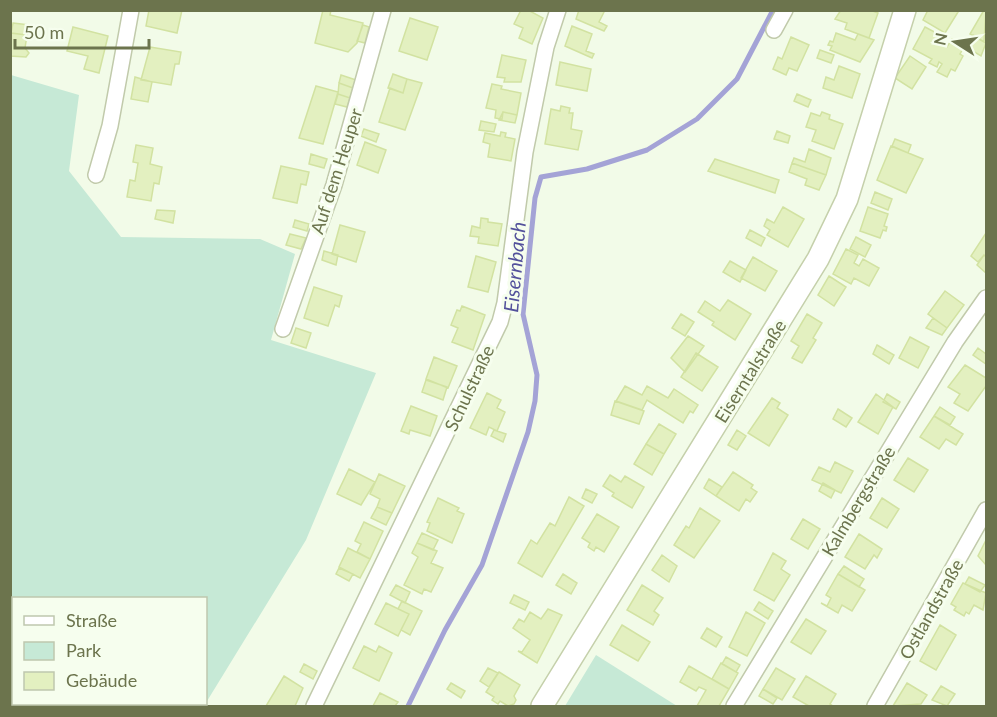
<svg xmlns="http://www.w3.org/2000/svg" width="997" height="717" viewBox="0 0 997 717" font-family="Lato,sans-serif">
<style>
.green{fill:#c6e9d6;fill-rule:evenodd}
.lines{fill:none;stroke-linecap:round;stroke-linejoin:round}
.stream{stroke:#a4a3d6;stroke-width:5}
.building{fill:#e3f0c0;stroke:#d2e2a1;stroke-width:1.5}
.street-casing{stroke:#c1caab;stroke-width:18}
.secondary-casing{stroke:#c5d0ab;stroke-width:24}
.street{stroke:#fff;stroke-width:15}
.secondary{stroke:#fff;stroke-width:21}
.labels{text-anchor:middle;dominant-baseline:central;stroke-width:6;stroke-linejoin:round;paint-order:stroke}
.street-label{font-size:18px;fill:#6c744d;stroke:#f6feee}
.water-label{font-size:20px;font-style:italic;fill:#53519b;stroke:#f6feee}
</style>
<rect width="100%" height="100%" fill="#f2fbe8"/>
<path class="green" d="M11,75L79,95L69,171L121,237L260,239L295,254L271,340L376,373L306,540L204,706H11ZM206,598V704H14V598Z
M596,655L677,706H565Z"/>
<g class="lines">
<path class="stream" d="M408,706L445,630L482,565L528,432L535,401L537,375L523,314L535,198L541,177L587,169L647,150L697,119L737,79L773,10"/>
</g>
<path class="building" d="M149,10H182L177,33L146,26Z
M323,10H331L330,15L363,23L357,43L348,52L315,43Z
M521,10H528L543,18L532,44L519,38L523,28L514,24Z
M579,10H605L599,22L607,26L604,31L576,19Z
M841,10H870L878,13L869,38L845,29L847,23L835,19Z
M928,10H956L958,12L945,33L923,20Z
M984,10H986L984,42L970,34Z
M410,18L438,27L427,60L399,51Z
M13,23L29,25L27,35L11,33Z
M363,25L369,27L365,43L357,41Z
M572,26L592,34L586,51L594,54L592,58L565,46Z
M73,27L108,36L99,73L84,69L88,56L67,51Z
M925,27L944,37L941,43L947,47L952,39L964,47L960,54L963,56L955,71L951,69L947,77L937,72L942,64L939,62L937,67L929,63L932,59L913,49Z
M10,33L27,35L25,48L29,53L26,57L10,56Z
M836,33L855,40L858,34L874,40L860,62L830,50L832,46L828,45L830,41L833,42Z
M973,35L986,43L981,56L966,47Z
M791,37L809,45L797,71L789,68L786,75L773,69L778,57L782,59Z
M150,47L181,52L179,64H175L171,85L141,80Z
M820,50L834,55L831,63L817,58Z
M502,55L526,60L521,82H504L505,78L497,77Z
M910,56L926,67L912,89L895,78Z
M560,62L591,69L587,91L556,85Z
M839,66L860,74L852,98L823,88L826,77L834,80Z
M393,74L407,79L403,93L388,88Z
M341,75L356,80L353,88L339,83Z
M135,77L152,82L148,102L131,99Z
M407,79L422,83L405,130L379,122L390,88L403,93Z
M339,83L353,88L350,98L338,94Z
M492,84L502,86L501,89L521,93L517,115L503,112L502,119H500L495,118L496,110L486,108Z
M316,86L338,92L323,144L299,138Z
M338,94L350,98L347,107L335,104Z
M797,94L811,100L808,107L794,101Z
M561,106L570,108L569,113H573L571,129L582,131L578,150L545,144L551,109L560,111Z
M503,112L517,115L515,123L499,120Z
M822,112L830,115L829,119L843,124L834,149L812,141L816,130L806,127L811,113L820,116Z
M481,121L496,124L494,132L479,130Z
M364,129L379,134L376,142L361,136Z
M777,131L790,136L788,143L774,139Z
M501,132L506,133L505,137L515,139L511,161L488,157L490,144L483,142L485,133L500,136Z
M895,139L911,145L908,153L892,146Z
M365,142L386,150L378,173L357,165Z
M136,145L153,148L150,164L162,167L159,184L154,183L151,201L127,197L130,180L135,181L138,163L133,162Z
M891,146L923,159L906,193L877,180Z
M809,149L831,158L826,175L792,163L794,158L805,162Z
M311,154L327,159L324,168L309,164Z
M715,159L779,180L775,193L708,171Z
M792,163L826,175L819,190L805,185L807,179L789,172Z
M281,166L309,172L306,185L301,184L297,203L273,198Z
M875,192L892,199L888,210L871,203Z
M783,207L804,219L788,247L767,235L770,230L764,226L767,219L774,223Z
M868,207L888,214L884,226L887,227L886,231L883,230L880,238L860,231Z
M157,210L175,211L173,223L155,219Z
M481,218L488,219V222L502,224L498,246L478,243L479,237L470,236L472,226L480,228Z
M295,220L309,224L307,231L293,227Z
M340,225L365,232L356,262L332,254Z
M750,230L765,238L761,246L746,238Z
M986,233V257L984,255L978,262L971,256Z
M290,234L306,238L301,249L286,245Z
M856,237L871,245L865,257L850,249Z
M846,249L858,255L854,263L859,266L863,259L879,268L869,286L854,278L851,284L833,274Z
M324,251L338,255L336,265L322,260Z
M984,255L986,257V273L977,265Z
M476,256L496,262L488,292L468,287Z
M753,257L777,271L765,291L741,278Z
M730,261L746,270L740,282L723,272Z
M829,276L846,287L834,306L818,295Z
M314,287L342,296L339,307L335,305L328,326L304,318Z
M945,291L964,305L947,328L928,314Z
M728,300L751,314L735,340L712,325L714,322L698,312L705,301L720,311Z
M462,306L485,315L473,350L452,342L458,328L451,325L457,310L460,311Z
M681,314L694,322L685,336L672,328Z
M807,314L822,323L813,338L816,340L802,363L792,358L799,346L791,341Z
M933,318L947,328L942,335L926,328Z
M296,328L311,333L306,348L291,343Z
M688,336L704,346L685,372L671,358Z
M910,337L929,347L918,368L899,358Z
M877,345L894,355L889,364L873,354Z
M978,348L986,354V364L973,355Z
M696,353L718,367L702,391L681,377Z
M434,357L457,366L448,388L426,379Z
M965,365L986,378V386L968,411L954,403L960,394L948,387Z
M426,380L447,387L443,400L422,392Z
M625,386L642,395L647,386L668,398L674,389L698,405L693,413L690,411L683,423L647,400L642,410L616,401Z
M487,393L501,400L497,408L505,412L497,431L489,427L486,435L470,428Z
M876,394L893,407L878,434L858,422Z
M887,394L900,402L896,409L883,402Z
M772,398L780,403L777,408L788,415L769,446L748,433Z
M615,401L644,411L639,424L611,415Z
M411,406L437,416L430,436L410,430L409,434L401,431Z
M940,407L955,417L950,425L934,416Z
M838,409L852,418L846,427L833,419Z
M934,416L963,434L956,445L946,439L939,449L920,437Z
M659,424L676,434L664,454L646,444Z
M494,430L506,434L503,442L491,436Z
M737,430L746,436L737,450L728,445Z
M646,444L664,454L652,475L634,464Z
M908,458L928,470L914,492L894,480Z
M835,462L853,471L841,493L812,480L819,467L830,472Z
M349,469L375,482L361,505L337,494Z
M733,472L753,485L751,488L757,492L750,502L746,499L739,511L716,496Z
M379,474L405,486L392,513L377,507L380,499L370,494Z
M610,475L621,482L625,476L644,487L632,508L612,496L614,493L603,486Z
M709,479L722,487L716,496L704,488Z
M823,483L835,490L831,498L819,491Z
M586,489L597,494L592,503L582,498Z
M569,497L584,506L542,577L518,563L531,540L537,544L550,523L555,526Z
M438,498L459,508L457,511L464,514L452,543L427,531L430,523L427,522Z
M882,498L899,509L887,528L870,518Z
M377,507L392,513L386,525L371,518Z
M700,508L720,521L694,558L674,545L686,526L689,528Z
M597,514L619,527L604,552L596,547L594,551L588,547L590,543L582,538Z
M803,519L820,529L808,549L791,539Z
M364,522L383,531L370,559L357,552L361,544L355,541Z
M422,533L438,540L433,550L417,543Z
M859,534L882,549L877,558L874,555L865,569L845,557Z
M986,540V565L978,556Z
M417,543L437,551L431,563L443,568L431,592L424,589L422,594L404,585L418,557L412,553Z
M348,548L370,559L360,578L339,567Z
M773,553L786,561L781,569L790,575L774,601L754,590Z
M662,555L677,566L669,582L652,570Z
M844,566L864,579L859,587L838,574Z
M339,568L353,574L349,581L336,574Z
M563,574L577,583L571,594L556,585Z
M838,574L865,590L852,611L842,605L838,613L821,603L827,606L831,598L826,595Z
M969,577L985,585L980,592L965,584Z
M963,583L986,593L983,610L974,605L969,614L966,612L964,616L954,610L956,607L951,604Z
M396,585L410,592L405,603L390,595Z
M642,585L663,598L654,611L659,615L653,625L627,610Z
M514,595L529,602L525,610L510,603Z
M402,601L422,611L410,635L401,630L409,614L398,609Z
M759,602L773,611L768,619L754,610Z
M386,603L409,614L398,636L375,624Z
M548,609L562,615L537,663L518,651L522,652L530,640L513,628L519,619L524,622L530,612L541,619Z
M746,612L765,623L747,656L729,647Z
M806,619L826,631L811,654L791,642Z
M622,625L650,642L638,661L610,645Z
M940,625L956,635L936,670L920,661Z
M707,628L722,637L716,647L701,638Z
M364,646L376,652L379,646L392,653L379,681L353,668Z
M726,657L740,665L736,672L722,664Z
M721,663L738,673L729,689L712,679Z
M304,664L317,671L313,679L300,672Z
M689,666L729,689L719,706H697L706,690L699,687L696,691L680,682Z
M488,668L498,673L489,687L480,681Z
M776,668L795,679L782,700L763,689Z
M499,672L520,685L514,696L516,700L514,704L508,706L500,701L498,704L492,700L494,697L486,692Z
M284,676L303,688L295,706H266Z
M806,676L836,694L830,704L833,706H809L793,697Z
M451,683L465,691L461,698L447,689Z
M907,683L927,695L921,704L893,706Z
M941,686L955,694L947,706L932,700Z
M763,689L777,698L773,704L759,696Z
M380,693L398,702L395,706H373Z"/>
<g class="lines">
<defs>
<path id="street" d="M774,30L785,10
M96,175L110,126L131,10
M283,329L334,185L383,10
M314,706L500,322L505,303L525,152L546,47L558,10
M734,706L955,342L986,298
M875,706L986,510"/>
<path id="secondary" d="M542,706L818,259L847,199L905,10"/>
</defs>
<use href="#street" class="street-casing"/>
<use href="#secondary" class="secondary-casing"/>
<use href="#street" class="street"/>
<use href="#secondary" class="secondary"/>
</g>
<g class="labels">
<g class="street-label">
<text transform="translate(336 171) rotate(-72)">Auf dem Heuper</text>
<text transform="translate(750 371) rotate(-58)">Eiserntalstraße</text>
<text transform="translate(469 388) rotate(-65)">Schulstraße</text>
<text transform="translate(858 501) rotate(-59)">Kalmbergstraße</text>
<text transform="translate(931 609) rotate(-61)">Ostlandstraße</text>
</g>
<g class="water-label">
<text transform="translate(514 267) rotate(-85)">Eisernbach</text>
</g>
</g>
<rect width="997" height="717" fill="none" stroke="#6c744d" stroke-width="24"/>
<rect x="12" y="597" width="195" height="108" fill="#f6feee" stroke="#bfc7ae" stroke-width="1.5"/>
<rect x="24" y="616" width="30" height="9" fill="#ffffff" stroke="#bfc7ae" stroke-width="1.5"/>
<text x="66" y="627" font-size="18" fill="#6c744d">Straße</text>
<rect x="24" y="642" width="30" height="18" fill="#c6e9d6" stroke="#bfc7ae" stroke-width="1.5"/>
<text x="66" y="657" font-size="18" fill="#6c744d">Park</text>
<rect x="24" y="672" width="30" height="18" fill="#e3f0c0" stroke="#bfc7ae" stroke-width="1.5"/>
<text x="66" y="687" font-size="18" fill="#6c744d">Gebäude</text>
<g transform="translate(955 42) rotate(282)" stroke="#f6feee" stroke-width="4.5" paint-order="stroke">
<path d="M0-4.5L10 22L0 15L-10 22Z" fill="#6c744d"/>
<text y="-9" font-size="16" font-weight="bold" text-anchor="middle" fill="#6c744d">N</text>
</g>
<path d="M15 39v9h134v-9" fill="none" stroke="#6c744d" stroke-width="3"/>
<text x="24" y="39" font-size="18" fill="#6c744d" stroke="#f6feee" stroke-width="4.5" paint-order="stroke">50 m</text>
</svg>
